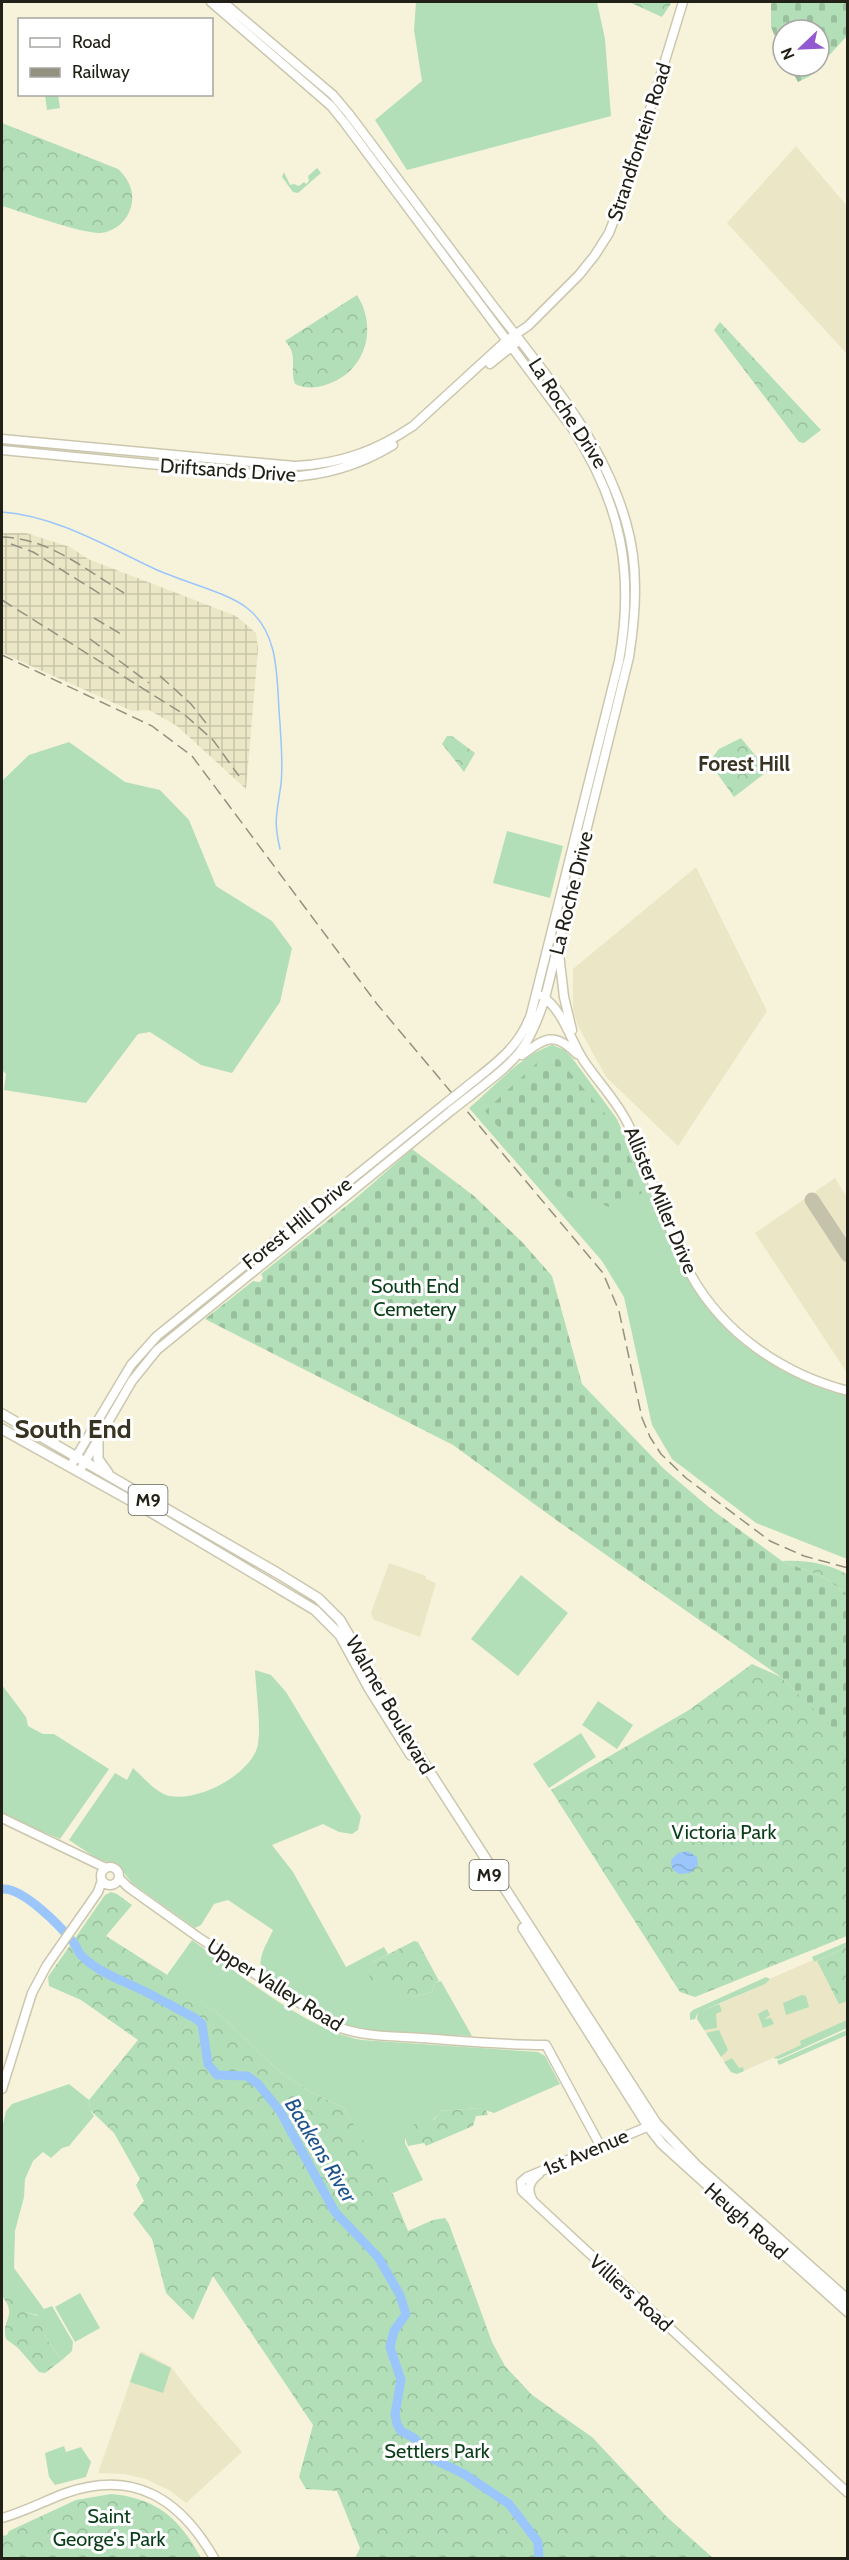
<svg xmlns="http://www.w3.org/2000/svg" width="849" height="2560" viewBox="0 0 849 2560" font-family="Cabin,sans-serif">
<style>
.built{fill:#ebe6c6}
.industrial{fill:url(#industrial-grid)}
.grass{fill:#b2dfb7}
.forest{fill:url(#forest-crowns)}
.cemetery{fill:url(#cemetery-stones)}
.water{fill:url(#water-waves)}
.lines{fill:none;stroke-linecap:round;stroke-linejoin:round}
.stream{stroke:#9ac6fb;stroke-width:1.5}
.river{stroke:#9ac6fb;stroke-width:9}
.taxiway{stroke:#c5c2ac;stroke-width:15}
.secondary-casing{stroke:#cbc7af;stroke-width:11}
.primary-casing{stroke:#cbc7af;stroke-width:12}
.secondary{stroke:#fff;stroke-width:8}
.primary{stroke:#fff;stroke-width:9}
.rail{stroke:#93917f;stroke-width:1.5;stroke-dasharray:12 6;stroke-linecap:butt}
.secondary-bridge-casing{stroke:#cbc7af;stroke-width:11;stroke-linecap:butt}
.secondary-bridge{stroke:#fff;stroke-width:8}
.labels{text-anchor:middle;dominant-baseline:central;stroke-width:6;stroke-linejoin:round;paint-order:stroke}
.shield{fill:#fff;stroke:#64645d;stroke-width:1.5}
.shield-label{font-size:18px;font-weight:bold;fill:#222118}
.street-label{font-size:20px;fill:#222118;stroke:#fff}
.park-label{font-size:20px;fill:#093e18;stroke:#fff}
.neighbourhood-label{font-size:21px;font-weight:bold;fill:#383421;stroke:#fff}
.water-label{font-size:21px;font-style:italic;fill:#1c528d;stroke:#fff}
.district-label{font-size:26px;font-weight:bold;fill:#383421;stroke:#fff}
</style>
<defs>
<pattern id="industrial-grid" width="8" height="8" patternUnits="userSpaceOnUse" patternTransform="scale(1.5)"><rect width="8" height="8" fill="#ebe6c6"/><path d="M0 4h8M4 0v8" fill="none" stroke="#c9c5a9"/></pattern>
<pattern id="forest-crowns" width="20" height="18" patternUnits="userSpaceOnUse" patternTransform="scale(1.5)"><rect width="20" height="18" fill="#b2dfb7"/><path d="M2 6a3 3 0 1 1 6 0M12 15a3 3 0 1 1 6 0" fill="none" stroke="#99bf9d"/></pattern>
<pattern id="cemetery-stones" width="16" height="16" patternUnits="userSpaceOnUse" patternTransform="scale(1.5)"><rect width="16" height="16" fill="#b2dfb7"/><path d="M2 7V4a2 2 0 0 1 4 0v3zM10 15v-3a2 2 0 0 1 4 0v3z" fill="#99bf9d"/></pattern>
<pattern id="water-waves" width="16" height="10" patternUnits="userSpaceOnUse" patternTransform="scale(1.5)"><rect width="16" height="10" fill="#9ac6fb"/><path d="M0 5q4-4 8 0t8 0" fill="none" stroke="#84aad6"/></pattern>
</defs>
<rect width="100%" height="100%" fill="#f7f3da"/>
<path class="built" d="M796,146L847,206V354L727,223Z
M696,867L767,1011L678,1146L606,1077L578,1026L573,1010V969Z
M835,1178L847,1197V1373L755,1233Z
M389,1563L426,1576V1579L436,1583L420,1637L374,1620L371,1613Z
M847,1947V2025L737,2074L731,2072L697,2019L698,2013L765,1984L767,1980L813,1960L814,1962Z
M141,2351L171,2367L195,2398L242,2452L186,2503L169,2490L146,2479L124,2474L98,2473Z"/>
<path class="industrial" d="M2,533H26L70,547L88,559L236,616L256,633L258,649L246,789L177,726L149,710L132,711L2,653Z"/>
<path class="grass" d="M416,2H597L605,39L611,116L407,170L375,120L422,81L414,30Z
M45,95H58L60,108L47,110Z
M317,168L321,173L298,193L293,192L282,177L284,172L290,185L294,184L299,186L304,182L306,184L309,181L308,176Z
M69,742L125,782L160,790L189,820L216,886L272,921L292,948L280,1002L232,1073L201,1065L150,1032L138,1034L86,1103L4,1090L6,1074L2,1070V781L29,755Z
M507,831L563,846L550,898L493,883Z
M552,1045L565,1050L573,1059L617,1119L688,1276L726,1327L761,1357L783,1371L818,1387L847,1396V1559L756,1523L672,1459L652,1425L624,1297L602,1261L469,1108C495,1086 520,1056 552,1045Z
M521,1575L568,1613L518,1676L471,1639Z
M255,1670L271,1675L286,1692L361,1816L358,1830L352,1834L339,1832L323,1824L272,1845L293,1872L346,1967L384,1947L388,1954L371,1963L402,1990L414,1997L432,1992L434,1983L441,1981L472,2036C436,2034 378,2036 346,2025C316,2015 288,1991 262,1974C257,1956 266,1946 273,1930L228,1900L214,1904L201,1925L195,1928L132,1883L117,1864L99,1860L69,1840L115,1773L127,1780L133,1768C143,1777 157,1794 170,1796C198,1802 253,1774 258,1744C261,1724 256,1691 255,1670Z
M2,1685L26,1717L28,1726L43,1734H54L109,1769L60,1839L14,1820L2,1812Z
M598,1701L633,1725L617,1749L582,1725Z
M581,1733L596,1757L549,1788L533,1764Z
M192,1940C237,1972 308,2031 362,2040L538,2052L545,2056L560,2084L494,2113L479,2108L441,2111C435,2123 416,2126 405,2133V2143L423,2180L393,2193L344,2108L307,2090L275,2068L226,2020L167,1975Z
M847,1942V1947L814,1962L812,1957Z
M766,1977L770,1979L765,1984L701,2011L719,2004L722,2011L716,2014L717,2028L704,2030L697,2019L698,2012L695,2019L690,2020V2013L693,2010Z
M802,1995L806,1996L809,2007L786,2015L783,2003Z
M767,2009L770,2015L764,2019L771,2018L774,2024L763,2028L758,2014Z
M847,2020V2028L779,2059L773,2058L801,2045L800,2041Z
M719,2030L728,2050L721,2057L706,2033Z
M847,2030V2035L779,2065L777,2061Z
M732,2058L739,2068L743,2067L744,2071L737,2074L731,2072L724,2062Z
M69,2084L89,2100L90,2110L94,2116L69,2146L62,2148L51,2158L43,2152L33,2161L25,2179L24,2197L15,2231L14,2268L44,2309L52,2306L73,2342L72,2351L62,2360L46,2339L38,2315L25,2312C16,2298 16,2296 2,2287V2129L6,2111L12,2104Z
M80,2293L100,2328L75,2342L55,2307Z
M140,2353L171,2368L163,2393L130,2382Z
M64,2446L66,2452L81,2447L91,2462L86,2477L55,2485L49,2477L45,2453Z"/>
<path class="forest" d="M629,2H672L662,17Z
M2,123L118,169C129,179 135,192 131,207C127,221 116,231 101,233C82,234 23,212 2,206Z
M357,295C378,328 366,371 328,384C318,388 305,389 295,384C289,369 299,355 285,341Z
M720,322L821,430L804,443L799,442L714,330Z
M447,736H452L475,753L464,772L442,744Z
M741,738L768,771L734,797L709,762L719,749Z
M782,1561C805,1560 826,1563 847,1574V1594L823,1577Z
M752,1664L781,1677L843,1737L847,1734V1936L695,1997L680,1992L551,1790L689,1710Z
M111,1892L117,1894L132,1905L106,1936L169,1976L226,2020L275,2068L307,2090L344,2108L388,2182L408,2231L433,2220L445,2218L449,2224L492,2342L505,2366L532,2395L592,2437L667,2517L713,2558H355L360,2548L337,2491L306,2489L299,2477L313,2425L213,2276L193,2320L166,2293L152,2239L133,2214L144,2201L136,2185L140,2179L114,2133L90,2110L89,2100L138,2040L81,2000L49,1986L48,1977L105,1895Z
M414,1941L418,1942L439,1981L434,1983L432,1992L414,1997C400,1989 382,1989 369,1979L371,1963Z
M847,1947V2001L839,2004L817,1961Z
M479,2108L486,2110L488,2115L476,2116L473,2126L426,2146L424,2143L408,2146L404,2135L411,2125L435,2119L441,2111Z
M2,2287L16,2294L25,2312L39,2316L46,2339L62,2360L45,2373L39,2372L18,2348L6,2339C2,2323 10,2321 9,2310C8,2299 1,2302 2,2287Z
M111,2494C157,2498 180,2519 201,2558H2V2536L7,2535L9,2531L76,2500Z"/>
<path class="cemetery" d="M771,2H847V36L810,76L798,82L789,66H819V30H783V56L771,27Z
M554,1054L612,1122L632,1162L642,1193L615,1210L591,1199L577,1200L567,1196L515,1147L485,1111L537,1063Z
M412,1149L474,1196L522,1242L552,1276L582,1384L664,1469L711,1509L782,1561L823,1577L847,1594L848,1734L843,1738L781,1677L559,1522L453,1445L205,1319L253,1281L260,1282L263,1278L261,1274L355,1199Z"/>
<path class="water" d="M688,1851L697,1857L698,1865L690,1873L679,1874L672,1869L671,1860L678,1853Z"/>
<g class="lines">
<path class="stream" d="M2,512C56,516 106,546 155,569C180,581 227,592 247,608C282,635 276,684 280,723C281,745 284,770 280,791C276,817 274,823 280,849"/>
<path class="river" d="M2,1889C23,1887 61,1927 74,1943C77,1947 78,1952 81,1955C93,1968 113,1977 129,1984C152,1994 173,2007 195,2018L202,2024L208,2064L217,2075L247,2076L258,2084L280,2111L335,2212L378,2257L400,2295L406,2314L394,2331L390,2347L401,2380L395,2414L397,2424L401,2431L414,2438L433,2459L464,2474L509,2504L538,2542L539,2558"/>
<path class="taxiway" d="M812,1200L848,1255"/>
<defs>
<path id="secondary" d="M211,2L331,106L344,122L572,428C621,503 635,573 619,661L531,1014C519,1049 492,1066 465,1088
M223,2L333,95L349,114C396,177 443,240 491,303C543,371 602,438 626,522C639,566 636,612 629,657L545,998C527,1054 515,1060 470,1096
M490,364L515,344
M2,439L295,466C340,464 376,451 413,426L507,340L528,326L579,275L595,255L609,233L625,191L683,2
M2,450L285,477C324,476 360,465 393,445
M559,954L564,997L572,1030
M542,996C564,1011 570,1040 584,1061C598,1082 617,1101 628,1124C652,1173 665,1227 691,1275C724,1334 783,1374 848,1391
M522,1055C545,1038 554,1031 577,1054
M70,1467L131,1365L157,1336L446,1103
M79,1472L132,1381L157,1350L452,1110
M2,1818L106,1868
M101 1876a9 9 0 1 1 18 0a9 9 0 1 1-18 0Z
M119,1878L128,1887L198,1937L335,2026C363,2037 392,2036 421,2038C463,2041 504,2045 546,2045L601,2147
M2,2089L32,1993L47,1965L98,1892L102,1880
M654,2124L527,2177L521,2182L522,2191L848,2493
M533,2201C526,2190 529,2181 539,2174
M2,2518C24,2512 44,2501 66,2493C134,2469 180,2499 214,2558"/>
<path id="primary" d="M2,1414L279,1574L318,1598L340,1620L415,1749L656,2123L696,2165L848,2300
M2,1429L144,1508L315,1610L340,1635L369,1688L411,1755
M98,1440V1459L108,1473
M523,1928L648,2126L662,2144L848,2312"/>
</defs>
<use href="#secondary" class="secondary-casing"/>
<use href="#primary" class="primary-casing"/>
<use href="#secondary" class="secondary"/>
<use href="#primary" class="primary"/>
<path class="rail" d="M2,537C48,538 85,569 124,593
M11,544L33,552L102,595
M2,600L185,715L213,740L239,776
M94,618L121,634
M90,639L149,683
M2,655L152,726L192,756L377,1004L603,1273L619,1311L642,1418L650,1437L661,1454L686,1478L770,1541L804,1556L848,1568
M160,676L191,704L206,723"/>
<defs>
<path id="secondary-bridge" d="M446,1103L465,1088
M452,1110L470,1096"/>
</defs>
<use href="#secondary-bridge" class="secondary-bridge-casing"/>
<use href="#secondary-bridge" class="secondary-bridge"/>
</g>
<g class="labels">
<g class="shield">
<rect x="128.5" y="1485" width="39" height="30" rx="4.5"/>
<rect x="469.5" y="1860" width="39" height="30" rx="4.5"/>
</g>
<g class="shield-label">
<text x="148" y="1500">M9</text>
<text x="489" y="1875">M9</text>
</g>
<g class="street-label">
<text transform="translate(639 142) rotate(-72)">Strandfontein Road</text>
<text transform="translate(568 413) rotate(57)">La Roche Drive</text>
<text transform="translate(228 470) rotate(4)">Driftsands Drive</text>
<text transform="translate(571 893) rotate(-76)">La Roche Drive</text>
<text transform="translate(661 1200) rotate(67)">Allister Miller Drive</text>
<text transform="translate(297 1223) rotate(-39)">Forest Hill Drive</text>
<text transform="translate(390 1705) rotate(60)">Walmer Boulevard</text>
<text transform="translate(275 1985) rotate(32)">Upper Valley Road</text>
<text transform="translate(586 2152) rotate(-23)">1st Avenue</text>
<text transform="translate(746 2221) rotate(42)">Heugh Road</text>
<text transform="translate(631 2293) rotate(42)">Villiers Road</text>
</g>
<g class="park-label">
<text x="415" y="1286">South End<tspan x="415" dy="23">Cemetery</tspan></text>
<text x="724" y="1832">Victoria Park</text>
<text x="437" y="2451">Settlers Park</text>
<text x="109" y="2516">Saint<tspan x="109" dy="23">George's Park</tspan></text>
</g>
<g class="neighbourhood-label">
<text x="744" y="763">Forest Hill</text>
</g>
<g class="water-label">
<text transform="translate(321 2150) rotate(59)">Baakens River</text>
</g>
<g class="district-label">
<text x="73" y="1429">South End</text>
</g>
</g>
<rect width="849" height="2560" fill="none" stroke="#222118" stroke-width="6"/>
<rect x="18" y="18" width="195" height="78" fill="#ffffff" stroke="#a7a6a3" stroke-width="1.5"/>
<rect x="30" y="38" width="30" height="9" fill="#ffffff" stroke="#a7a6a3" stroke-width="1.5"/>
<text x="72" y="48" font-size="18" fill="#222118">Road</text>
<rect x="30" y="68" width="30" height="9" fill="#93917f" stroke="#a7a6a3" stroke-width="1.5"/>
<text x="72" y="78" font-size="18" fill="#222118">Railway</text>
<g transform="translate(801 48) rotate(247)"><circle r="28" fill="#ffffff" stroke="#a7a6a3" stroke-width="1.5"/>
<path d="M0-4.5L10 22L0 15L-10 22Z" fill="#9259d1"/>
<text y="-9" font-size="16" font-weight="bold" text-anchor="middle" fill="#222118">N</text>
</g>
</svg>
